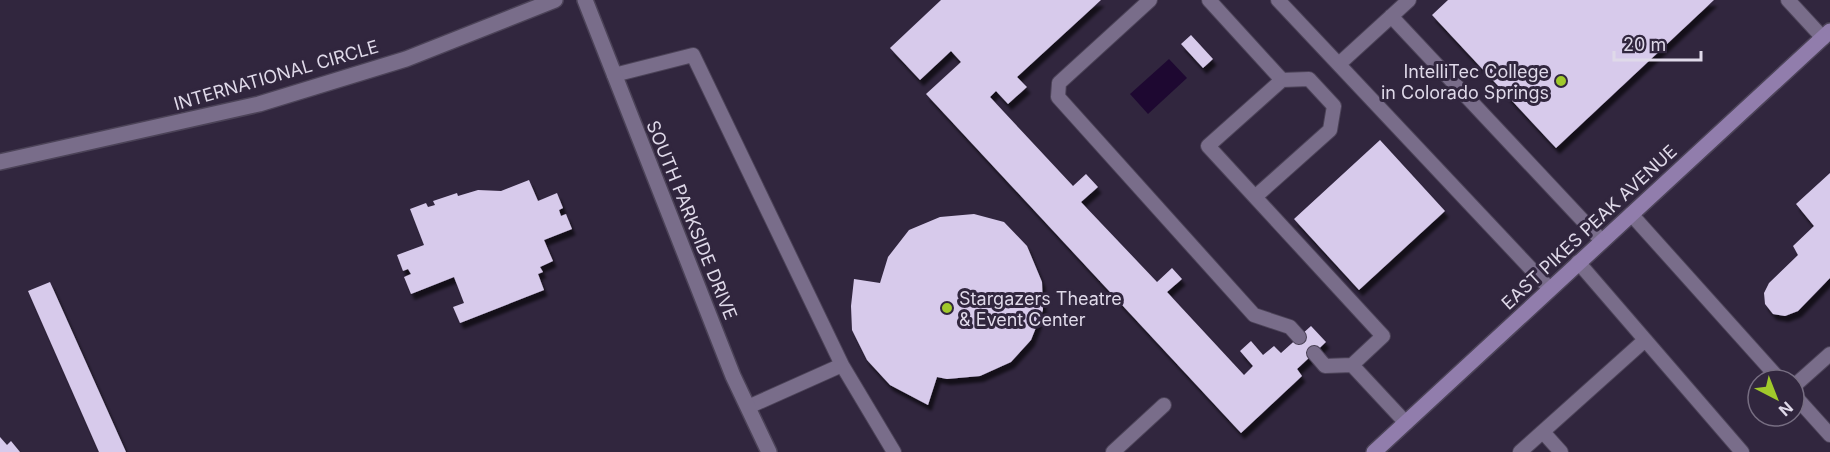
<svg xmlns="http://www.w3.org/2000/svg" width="1830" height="452" viewBox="0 0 1830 452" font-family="Inter,sans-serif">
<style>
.water{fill:#1e0831}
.building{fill:#d7caeb;filter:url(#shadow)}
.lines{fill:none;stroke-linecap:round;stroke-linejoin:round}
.lane-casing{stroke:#4c4358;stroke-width:16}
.street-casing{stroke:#4c4358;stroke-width:18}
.secondary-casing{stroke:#4c4358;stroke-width:18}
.lane{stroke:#796d8a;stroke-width:14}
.street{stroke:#796d8a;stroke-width:15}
.secondary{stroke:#917dac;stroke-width:15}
.poi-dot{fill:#a0c92b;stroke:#31263e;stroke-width:2}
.labels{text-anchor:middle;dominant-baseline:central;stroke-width:6;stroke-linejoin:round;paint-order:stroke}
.poi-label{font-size:18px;fill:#dfd9e9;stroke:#31263e;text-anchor:end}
.street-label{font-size:18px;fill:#dfd9e9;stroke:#31263e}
</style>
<defs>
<filter id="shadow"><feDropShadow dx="3.5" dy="6" stdDeviation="1.5" flood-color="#0009"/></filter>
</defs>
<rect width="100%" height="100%" fill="#31263e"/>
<path class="water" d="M1169,59L1187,78L1148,114L1130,94Z"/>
<path class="building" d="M941,0H1101L1017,77L1027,87L1008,104L996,91L990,97L1073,186L1086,174L1098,187L1081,202L1157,282L1172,268L1182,279L1167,292L1244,375L1253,366L1240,351L1251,341L1263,355L1274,346L1281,353L1311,326L1326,342L1297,369L1302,376L1241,433L926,94L961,62L951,51L920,80L890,48Z
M1448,0H1714L1556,148L1432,15Z
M1191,35L1213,59L1203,68L1181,44Z
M1380,140L1445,211L1359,290L1294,219Z
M1830,173V278L1798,311L1785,316L1773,314L1765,304L1764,293L1769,283L1798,255L1793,246L1814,226L1796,204Z
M529,180L538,201L557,193L563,208L559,210L561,216L566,214L572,229L544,240L553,261L540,267L543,272L538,274L544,290L460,323L453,307L464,303L454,277L411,294L404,277L411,274L408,269L403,271L397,255L424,245L410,209L426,203L428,207L435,205L433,201L457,193L458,196L478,190L501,191Z
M974,214L1004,222L1027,246L1042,282L1043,310L1031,340L1011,362L980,376L947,379L937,377L928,405L890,385L867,360L852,330L851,306L854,279L880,283L888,257L909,230L940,217Z
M50,282L126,452H99L28,291Z
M0,437L7,445L11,441L20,452H0Z"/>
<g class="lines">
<defs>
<path id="lane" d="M1150,0L1059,83L1058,97L1254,315L1290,327L1299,337
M1209,0L1282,80L1208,146L1383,336L1352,365
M1278,0L1550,289
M1788,0L1823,38
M1391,16L1602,241
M1339,64L1409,0
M614,75L693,55L842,365
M1255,197L1330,130L1334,106L1309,79L1282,80
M1631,214L1780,380
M1578,262L1742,452
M1314,353L1325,366L1352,365L1406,423
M1794,386L1830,354
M1794,395L1830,435
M748,407L842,365L894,452
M1543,432L1561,452
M1113,452L1164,405
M1520,452L1645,340"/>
<path id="street" d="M585,0L733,376L769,452
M0,162L259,104L406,59L555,0"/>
<path id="secondary" d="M1374,452L1830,31"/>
</defs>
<use href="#lane" class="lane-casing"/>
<use href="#street" class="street-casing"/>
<use href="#secondary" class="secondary-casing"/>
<use href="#lane" class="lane"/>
<use href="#street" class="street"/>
<use href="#secondary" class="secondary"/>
</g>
<g class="poi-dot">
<circle cx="1561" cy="81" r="6"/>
<circle cx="947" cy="308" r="6"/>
</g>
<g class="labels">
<g class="poi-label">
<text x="1549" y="71">IntelliTec College<tspan x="1549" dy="21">in Colorado Springs</tspan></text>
<text x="959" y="298" text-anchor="start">Stargazers Theatre<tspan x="959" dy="21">&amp; Event Center</tspan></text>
</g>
<g class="street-label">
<text transform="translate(276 75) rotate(-16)">INTERNATIONAL CIRCLE</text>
<text transform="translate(692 220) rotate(68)">SOUTH PARKSIDE DRIVE</text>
<text transform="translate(1589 227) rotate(-43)">EAST PIKES PEAK AVENUE</text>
</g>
</g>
<g transform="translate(1776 398) rotate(138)"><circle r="28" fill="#31263e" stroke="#776e82" stroke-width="1.5"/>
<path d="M0-4.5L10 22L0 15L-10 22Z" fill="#a0c92b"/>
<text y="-9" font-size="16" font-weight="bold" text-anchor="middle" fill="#dfd9e9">N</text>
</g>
<path d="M1614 51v9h87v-9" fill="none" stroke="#dfd9e9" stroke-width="3"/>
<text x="1623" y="51" font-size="18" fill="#dfd9e9" stroke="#31263e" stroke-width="4.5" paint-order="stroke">20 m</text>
</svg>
